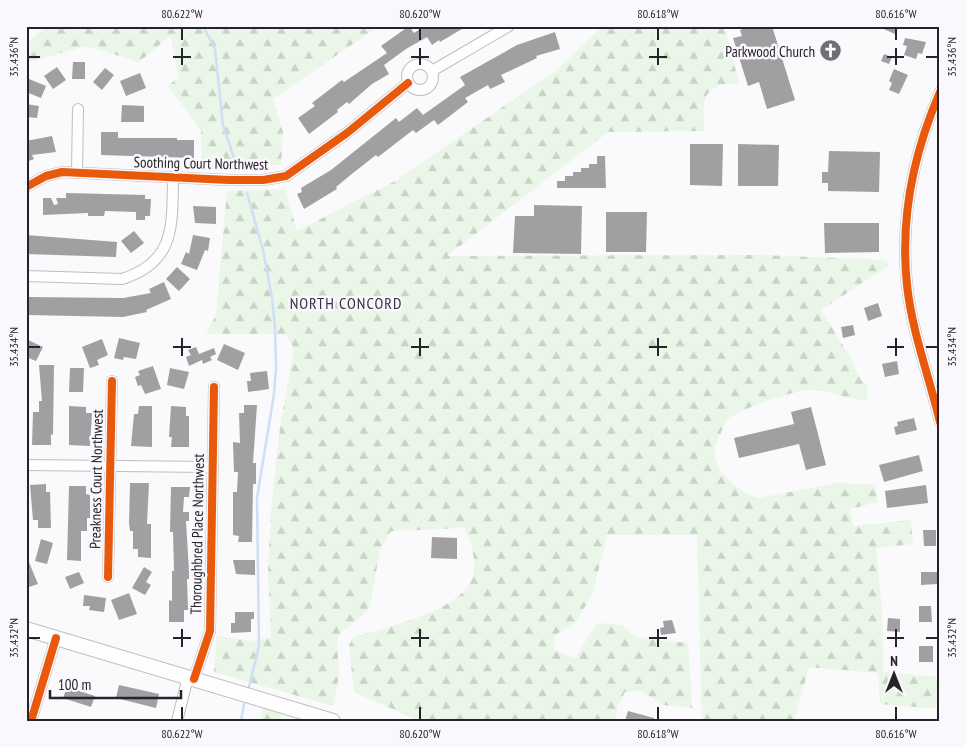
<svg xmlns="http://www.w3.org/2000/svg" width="966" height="747" viewBox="0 0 966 747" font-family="'PT Sans Narrow',sans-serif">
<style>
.forest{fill:url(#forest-firs)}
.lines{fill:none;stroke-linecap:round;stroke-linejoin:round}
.stream{stroke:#cfdff9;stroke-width:2.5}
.building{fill:#a19fa2}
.minor-casing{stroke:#c0bdc2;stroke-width:12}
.major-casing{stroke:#c0bdc2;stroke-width:16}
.minor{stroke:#fefefe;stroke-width:10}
.major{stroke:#fefefe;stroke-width:14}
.cycleway-casing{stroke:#faf8fc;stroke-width:11}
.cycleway{stroke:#e8590c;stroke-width:8}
.ticks{fill:none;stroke:#27232b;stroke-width:2}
.labels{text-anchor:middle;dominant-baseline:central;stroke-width:5;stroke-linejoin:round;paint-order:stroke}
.poi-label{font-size:15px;fill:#27232b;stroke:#faf8fc;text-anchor:end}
.street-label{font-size:15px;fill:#27232b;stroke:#faf8fc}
.neighbourhood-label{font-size:16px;letter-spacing:1px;fill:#383040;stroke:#faf8fc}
.neatline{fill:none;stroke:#27232b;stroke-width:2}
.ticks-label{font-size:12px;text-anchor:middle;fill:#27232b}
</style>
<defs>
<pattern id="forest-firs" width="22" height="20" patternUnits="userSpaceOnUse" patternTransform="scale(1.25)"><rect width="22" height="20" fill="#eaf6e7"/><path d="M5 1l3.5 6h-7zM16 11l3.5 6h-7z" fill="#c9d3c6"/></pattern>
</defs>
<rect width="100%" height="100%" fill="#faf9fb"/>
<path class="forest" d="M47,26H379L273,99L283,132L281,165H202L201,130L168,86L179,77L170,36L139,62L86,46L26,63V40H30Z
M603,26H729L725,29L739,83C701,84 703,98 704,131L608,132L447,256L762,255L884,260L890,265L821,310L852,360L857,374L868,387L866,401C848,399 823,388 806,390C789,393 740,408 728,419C724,422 722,429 721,433C717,440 713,450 715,458C718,475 743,494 758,498L838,483L875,485L878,502L850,509L853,526L911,520L913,544L876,548L882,611L883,672L940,677V709L880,704L878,673L809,667L795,718L790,721H702L697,535H607L593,593L576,622L555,635L554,650L575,658L597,623L622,625L636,637L688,643L692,708L663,705L641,691L625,692L617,707L616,721H419L354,692L349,645L354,637C384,628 465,610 473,576C477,561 471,541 465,528L391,531L380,549L370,607L358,620L343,630L337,638L339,676L333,706L214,672L217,636L253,641L271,637L268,570L271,511L280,427L294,349L286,334H206L216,315L227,191L285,189L297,231L397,180L558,69Z
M263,708L282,714L281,721H260Z"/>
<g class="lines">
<path class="stream" d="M203,26L215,49L223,125L236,164
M247,193L263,250L272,298L275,327L276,368L274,394L257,498L259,646L248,691
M241,721L245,699"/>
</g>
<path class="building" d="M409,26L414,33L425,26H467L440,42L439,40L432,45L427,37L406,49L384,65L389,74L372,84L349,104L347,102L337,110L338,112L309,134L298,118L315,106L312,103L342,80L344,82L387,53L381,46Z
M751,26H772L795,100L767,109L759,82L748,86L733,38L742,36L740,30Z
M877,26H899L895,34Z
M555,32L560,49L536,56L537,58L501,75L505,82L490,89L488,85L465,98L468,102L438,125L434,120L416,133L413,130L378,157L376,155L353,173L336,187L337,189L304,209L297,194L302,192L301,188L331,170L396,118L399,122L417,108L423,115L465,85L460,77L517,45Z
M905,38L926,42L922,54L918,53L916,59L904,55L907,46L903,45Z
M884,54L892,57L889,64L881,61Z
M73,62H85V79H72Z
M57,67L66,80L53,89L44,76Z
M105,68L114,75L102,90L93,82Z
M894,69L908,75L899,94L889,90L892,83L889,81Z
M140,73L146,88L126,96L120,81Z
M29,79L46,86L41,98L26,92Z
M26,104L39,106L37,118L26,117Z
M122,105L144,106V122H121Z
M101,132H118V138H177V140H194V158L101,155Z
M52,136L56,152L32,155L34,159L26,162V141Z
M690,144H723L722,186L690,185Z
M738,144L779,145L778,186H738Z
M829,151L880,152L879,192L828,191V183H822V172H828Z
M597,156H605L606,188H557V181H565V176H573V172H581V168H589V164H597Z
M66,193L145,195V199H151L150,216H145V220H136V212L105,211L104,216H88V213L43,215V198H51L54,205L58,204L56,198H66Z
M534,205L582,206L581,254L513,253L515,216H534Z
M193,206L216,207V224L195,223Z
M606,212H647L646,252H606Z
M824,223H879V252L825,253Z
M134,231L144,243L131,253L121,241Z
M26,235L117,242L116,257L26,254Z
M193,235L210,238L208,251L205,250L197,270L181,264L186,252L189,254Z
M177,267L190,279L179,291L166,279Z
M164,282L171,299L146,310L147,312L123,317L28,315V297L123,298L151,293L149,289Z
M878,303L882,316L868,321L864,308Z
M853,325L855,335L843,338L841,327Z
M119,338L140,343L136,359L124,357L123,360L114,358Z
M26,339L43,347L36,361L26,357Z
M102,339L108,355L97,360L99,365L90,368L82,347Z
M224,344L245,353L238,370L217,360Z
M196,347L199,354L214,348L216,354L210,357L212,360L203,364L202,360L189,366L186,357L191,355L188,350Z
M897,361L899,374L885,377L882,364Z
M39,365H54L53,435L51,434V445H32L33,412H39V401H42Z
M153,366L161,389L145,394L141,385L138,386L135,377L140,375L138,371Z
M70,368H84L83,392H69Z
M170,368L189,372L184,389L167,385Z
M267,371L269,389L248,392L247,381H251L250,373Z
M244,405H257L253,463H256V484H253L252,542H238L239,536L233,535V492H237L238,472H234L233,442L240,443L239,413H244Z
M69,406L86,407V413H92L90,446L69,445Z
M139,406H152V447L131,446L134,414H138Z
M171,406L186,407V416H189V447H171L172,437H169Z
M811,407L826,465L806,470L799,444L739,458L734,438L794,424L791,412Z
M914,418L917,430L896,435L894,427L898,426L897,422Z
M919,455L923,471L884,482L879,465Z
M130,483H149L147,524H151V558L138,557V549H133V531H130L129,523Z
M46,484V492H50L51,528H38V520H33L30,485Z
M926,485L928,503L887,508L885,491Z
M69,486H86V494L90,495V518H87V531H81V561L67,560Z
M171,487H190L189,497H184L183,512H189V521H186L189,571V579H187L188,610H184V622H169V600L172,601V571H174L173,532H170Z
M923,530H936V546H924Z
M432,537L457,538V559L431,558Z
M41,539L53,543L47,564L35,561Z
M26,555L38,584L26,588Z
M233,560H255V575L236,574Z
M144,567L152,572L146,582L151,585L145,595L132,588Z
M79,572L84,583L70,589L65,577Z
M921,572H937V584L921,585Z
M129,593L137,614L119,620L111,600Z
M84,595L106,598L104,612L89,610L90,606H83Z
M919,606H931L932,622H919Z
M235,612H254V619H251V632L231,633V623H235Z
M888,618L900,619V632L887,631Z
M672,620L676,633L661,635L660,628L664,627L663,621Z
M919,646H933V662H919Z
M119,685L159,694L156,708L116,698Z
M67,687L95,696L91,707L63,698Z
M628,711L654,718V721H625Z"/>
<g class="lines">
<defs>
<path id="minor" d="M407 77a13 13 0 1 1 26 0a13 13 0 1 1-26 0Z
M432,71L509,26
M940,92C914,152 900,219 907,285C912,332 929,376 940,422
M77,173L78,109
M26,187L46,176L62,172L229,180H263L286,176L347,133L408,83
M26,276L122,279C176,262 172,225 173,177
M26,465L211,467
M108,577L112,381
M194,679L210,631L214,387
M31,721L56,638
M177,721L188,677"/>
<path id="major" d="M26,629L333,721"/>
</defs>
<use href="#minor" class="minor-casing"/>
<use href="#major" class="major-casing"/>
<use href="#minor" class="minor"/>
<use href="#major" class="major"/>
<defs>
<path id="cycleway" d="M940,92C914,152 900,219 907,285C912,332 929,376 940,422
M26,187L46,176L62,172L229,180H263L286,176L347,133L408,83
M108,577L112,381
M194,679L210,631L214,387
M31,721L56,638"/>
</defs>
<use href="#cycleway" class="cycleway-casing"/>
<use href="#cycleway" class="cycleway"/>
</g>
<path class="ticks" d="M182,28V40M420,28V40M658,28V40M896,28V40M182,48V65M420,48V65M658,48V65M896,48V65M28,57H40M173,57H191M411,57H429M649,57H667M887,57H904M926,57H938M182,338V356M420,338V356M658,338V356M896,338V356M28,347H40M173,347H191M411,347H429M649,347H667M887,347H904M926,347H938M182,629V647M420,629V647M658,629V647M896,629V647M28,638H40M173,638H191M411,638H429M649,638H667M887,638H904M926,638H938M182,707V720M420,707V720M658,707V720M896,707V720"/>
<defs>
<symbol id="church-disc" viewBox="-11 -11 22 22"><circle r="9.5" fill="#716e74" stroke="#faf8fc"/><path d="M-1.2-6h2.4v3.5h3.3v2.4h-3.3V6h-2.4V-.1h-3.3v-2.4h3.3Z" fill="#fff"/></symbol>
</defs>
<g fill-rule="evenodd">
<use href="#church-disc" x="818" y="38" width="25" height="25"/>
</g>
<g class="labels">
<g class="poi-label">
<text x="815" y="51">Parkwood Church</text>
</g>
<g class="street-label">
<text transform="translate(201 163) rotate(1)">Soothing Court Northwest</text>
<text transform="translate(96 479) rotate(-89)">Preakness Court Northwest</text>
<text transform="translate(197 534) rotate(-89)">Thoroughbred Place Northwest</text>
</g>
<g class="neighbourhood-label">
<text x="346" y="303">NORTH CONCORD</text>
</g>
</g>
<rect width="966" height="747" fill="none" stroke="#faf8fc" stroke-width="55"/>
<g transform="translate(894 674)" stroke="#faf8fc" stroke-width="4" paint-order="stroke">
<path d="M0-4L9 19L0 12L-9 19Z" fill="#27232b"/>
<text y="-8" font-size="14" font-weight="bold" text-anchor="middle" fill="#27232b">N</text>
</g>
<path d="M50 690v8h131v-8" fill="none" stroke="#27232b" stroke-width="2.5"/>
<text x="58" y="690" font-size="15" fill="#27232b" stroke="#faf8fc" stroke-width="4" paint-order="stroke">100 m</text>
<rect x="28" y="28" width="910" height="692" class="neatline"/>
<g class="ticks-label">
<text x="182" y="18">80.622°W</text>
<text x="420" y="18">80.620°W</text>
<text x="658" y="18">80.618°W</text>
<text x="896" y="18">80.616°W</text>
<text transform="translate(14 57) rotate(-90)" y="4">35.436°N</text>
<text transform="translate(952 57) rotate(-90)" y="4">35.436°N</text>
<text transform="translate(14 347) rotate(-90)" y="4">35.434°N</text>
<text transform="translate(952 347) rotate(-90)" y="4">35.434°N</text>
<text transform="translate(14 638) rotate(-90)" y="4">35.432°N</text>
<text transform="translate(952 638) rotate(-90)" y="4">35.432°N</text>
<text x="182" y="738">80.622°W</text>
<text x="420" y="738">80.620°W</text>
<text x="658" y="738">80.618°W</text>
<text x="896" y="738">80.616°W</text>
</g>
</svg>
